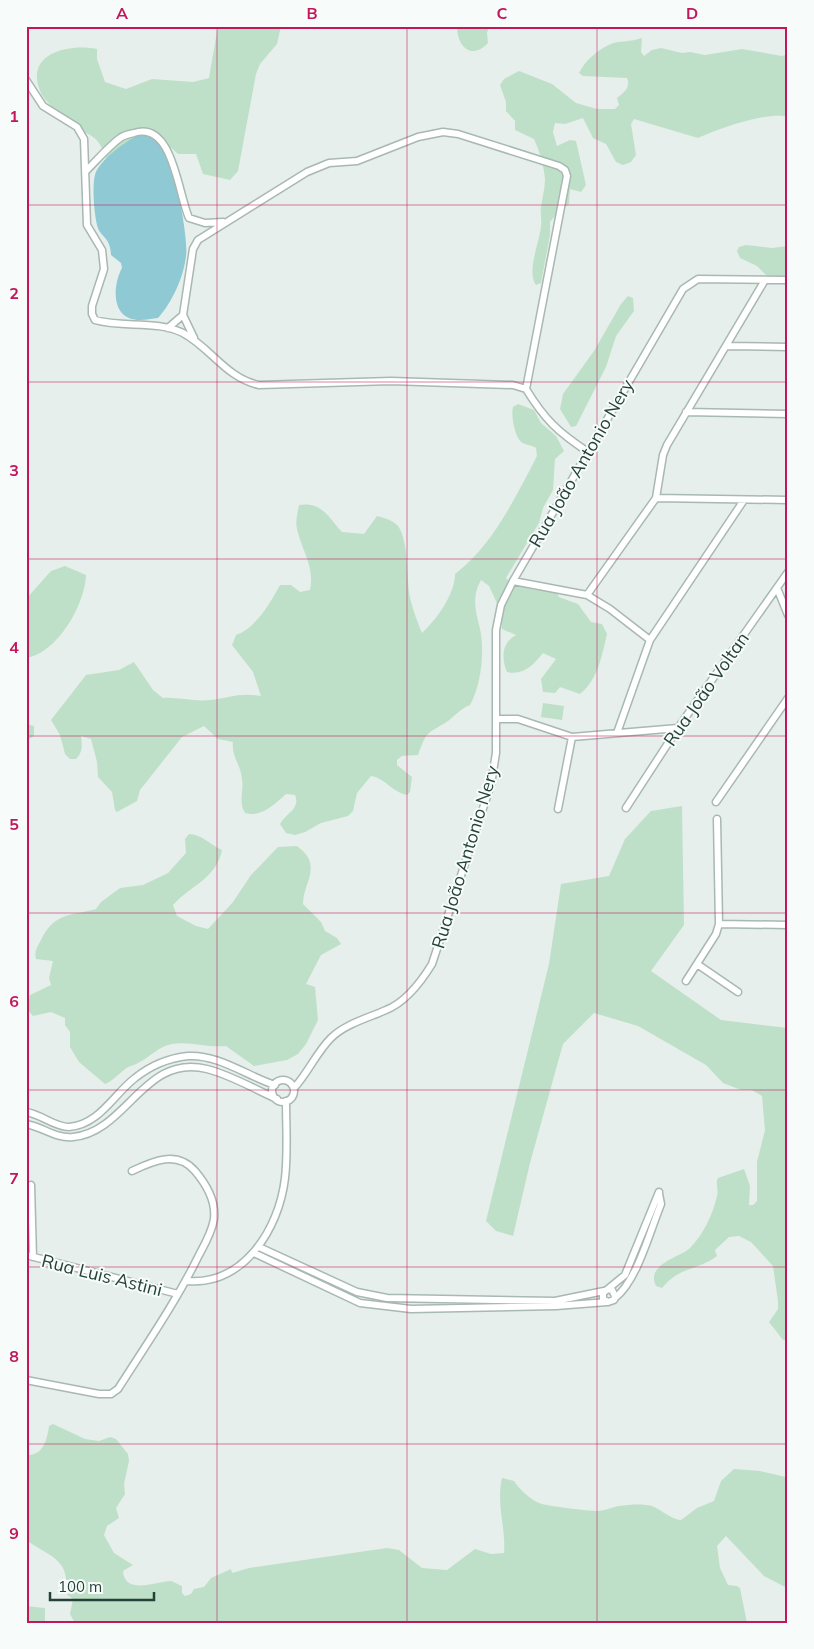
<svg xmlns="http://www.w3.org/2000/svg" width="814" height="1649" viewBox="0 0 814 1649" font-family="Mulish,sans-serif">
<style>
.green{fill:#bfe0c8}
.water{fill:#8ec9d4}
.lines{fill:none;stroke-linecap:round;stroke-linejoin:round}
.minor-casing{stroke:#a8b8b2;stroke-width:9}
.minor{stroke:#fff;stroke-width:6}
.grid{fill:none;stroke:#c2185b;stroke-width:1;stroke-opacity:0.55}
.labels{text-anchor:middle;dominant-baseline:central;stroke-width:4;stroke-linejoin:round;paint-order:stroke}
.street-label{font-size:18px;fill:#24423a;stroke:#f7fbf9}
.neatline{fill:none;stroke:#c2185b;stroke-width:2}
.grid-label{font-size:16px;text-anchor:middle;font-weight:bold;fill:#c2185b}
</style>
<rect width="100%" height="100%" fill="#e6efeb"/>
<path class="green" d="M218,26H281L277,44L260,64L256,74L238,171L230,180L203,174L196,154H178L160,138L109,172C106,160 104,145 93,137C89,133 81,132 76,129C69,126 44,100 41,93C23,54 68,43 97,49V59L105,82L126,89L152,79L193,82L209,78Z
M457,26H490L487,32L488,43C471,61 457,46 457,26Z
M642,38L641,52L644,56L652,50L661,48L682,53L690,52L705,55L742,49L782,56L788,54V117C767,111 718,129 698,138L634,119L631,124L636,155L631,162L623,165L616,162L606,144L593,138L583,118L565,124L555,123L553,132L557,146L570,140L576,141L586,185L581,192L570,189L569,204L560,210L550,222V235L541,283L536,285C526,273 540,240 541,226C542,220 540,213 541,207C542,198 545,189 545,180C544,166 540,152 534,139L515,130V121L506,111V102L500,85L504,79L519,71L552,84L576,103L597,109H615L619,105L617,98C624,93 631,87 627,78L583,76L579,73C585,61 598,49 611,44C617,41 631,42 642,38Z
M746,245L772,248L788,246V275L772,277L766,275L757,266L740,258L737,251L739,247Z
M628,296L633,298L634,311L616,336L606,367L576,426L571,427L560,409L563,394L594,351L621,304Z
M518,404L534,410L541,423L556,436L564,451L555,459L553,490L543,508L539,523L506,578C514,588 544,591 557,593L559,597L578,604L591,622L602,624L607,634C602,655 598,680 580,694L560,687L555,693L543,692L541,679L556,659L543,653C534,664 524,676 507,672C501,658 502,642 516,635L502,629L501,612L489,586L481,580C471,598 476,611 480,629C485,652 481,685 470,705C460,709 456,715 448,721C427,735 428,728 418,755L402,756L397,760V765L412,777L410,792L407,795C392,792 385,778 371,776L357,793L353,811L348,816L321,823L305,832L295,835L286,833L280,824C286,813 301,809 295,795L286,794C275,804 261,818 245,813C238,801 244,792 242,779C241,765 231,756 233,742L218,739L204,726L182,737L140,790L137,801L117,812L115,810L112,792L98,777L97,762L91,739L81,736C82,746 83,752 76,759H70L65,754L60,735L51,720L86,675L119,670L134,662L153,690L163,698C178,697 195,702 210,700C230,698 239,692 261,696L253,672L232,645L236,635C256,628 270,603 280,585H291L300,592L310,590C315,567 302,551 297,529C295,521 298,512 299,505C322,501 329,518 342,532L364,534L377,516C384,518 393,520 398,526C408,539 407,575 409,592C411,605 417,621 422,633C437,619 455,594 455,574C493,545 515,498 537,456L536,448C532,445 525,445 521,442C514,435 511,415 513,407Z
M65,566L86,575C85,604 58,653 26,658V599L51,571Z
M543,703L564,706L562,720L541,717Z
M26,724L34,726V736L26,741Z
M682,806L684,925L651,971L721,1020L788,1028V1340H783L769,1322L778,1309V1301L773,1266L751,1242L739,1236L729,1237L715,1250L717,1256C697,1271 680,1266 662,1288L656,1286C645,1264 681,1257 690,1248C703,1235 713,1214 717,1196C719,1190 715,1183 718,1178L744,1169L750,1186L749,1205H753L757,1201V1162L765,1130L762,1096L752,1090H741L723,1083L706,1065L638,1026L594,1013L563,1044L530,1163L513,1236L496,1231L486,1221L549,964L561,884L609,876L625,839L651,811Z
M189,834C201,834 211,845 222,850C216,879 191,885 173,905L177,916L196,926L208,929L233,902L251,875L278,847L297,846C324,866 303,882 303,904L321,922L325,931L337,938L341,944L321,955L306,984L315,987L318,1020L306,1044L298,1054L287,1060L254,1066L226,1046C207,1048 190,1041 172,1044C159,1046 149,1058 138,1063C133,1066 128,1066 124,1070C117,1075 113,1081 105,1084L79,1062L70,1047V1032L65,1025V1018L51,1012L33,1016L27,1009L30,995L51,985L49,978L53,961L36,959C34,952 37,947 41,940C54,913 69,916 96,909L101,902L120,888L143,885L168,873L186,853L185,839Z
M53,1424L85,1439L99,1441L110,1437L116,1439L128,1454L129,1461L124,1484L125,1494L116,1508L119,1518L107,1526L104,1535L114,1553L133,1565L123,1571C125,1596 157,1581 171,1581C174,1582 179,1585 182,1586V1593L185,1596L191,1594L194,1589L204,1587L211,1578L231,1569L232,1573L249,1568L387,1548L399,1550L422,1568L447,1570L475,1549L491,1554L504,1553C506,1528 496,1504 502,1478L514,1481C518,1488 531,1500 539,1503C545,1506 590,1511 597,1511C605,1511 612,1507 619,1506C627,1505 638,1504 646,1505C658,1505 668,1519 681,1520L697,1508L714,1501L721,1481L734,1469L760,1471L786,1477L788,1480V1593L785,1587L764,1576L726,1536L717,1546L720,1568L728,1585L737,1586L740,1588L747,1623H75L70,1614L73,1599L65,1593C72,1559 48,1556 26,1540V1452L29,1455C44,1454 47,1439 49,1426Z
M26,1606L45,1608V1623H26Z"/>
<path class="water" d="M141,134C149,135 155,136 161,143C173,158 189,236 186,256C184,276 172,303 158,318C149,319 138,322 129,318C111,311 114,282 122,268L121,263L111,255C110,235 100,238 97,225C94,211 92,188 95,175C98,161 128,139 141,134Z"/>
<g class="lines">
<defs>
<path id="minor" d="M26,80L43,106L77,127L84,139L87,225L102,250L104,269L92,306V314L95,320C123,328 157,320 183,333C211,348 226,378 259,385L391,381L513,385L526,389C545,420 558,432 588,452
M86,171C97,160 108,147 120,138C124,135 130,134 134,133C173,120 178,194 189,218L205,223L223,222
M168,328L183,315
M194,338L183,315L193,249L198,240L307,172L329,163L357,161L418,137L443,132L458,134L559,166L565,170L567,176L526,389
M726,346L788,347
M686,412L788,414
M656,498L788,500
M513,581L587,595L610,609L650,640
M777,588L788,615
M587,595L656,498L663,455L667,445L765,280
M497,719H518L572,737L678,728
M617,733L650,640L744,500
M716,802L788,698
M626,808L678,728L788,572
M558,809L572,737
M717,819L719,924
M697,964L738,992
M686,981L716,934L719,924L788,925
M272 1091a11 11 0 1 1 22 0a11 11 0 1 1-22 0Z
M294,1088C308,1073 316,1053 331,1038C345,1024 368,1018 386,1010C406,1002 421,982 432,964L491,784L496,753V630L501,605L513,581L683,289L698,279L788,280
M26,1112C41,1114 54,1127 69,1127C99,1125 114,1094 135,1078C150,1066 169,1058 188,1056C218,1054 247,1076 275,1085
M26,1124C43,1127 56,1139 73,1137C127,1132 144,1053 207,1069C231,1075 254,1089 277,1099
M31,1185L33,1257
M259,1247L357,1292L387,1298L555,1301L604,1291
M254,1253L360,1303L411,1309L556,1306L607,1302
M26,1255L178,1294
M186,1281C243,1286 279,1230 285,1178C288,1153 286,1126 286,1101
M608,1289L612,1290L615,1296L614,1300L608,1302L603,1299V1293L625,1275L659,1192
M615,1298C637,1281 650,1231 661,1204L659,1194
M26,1380L99,1394H111L118,1389C146,1345 176,1302 199,1255C205,1244 212,1232 214,1219C216,1202 206,1184 195,1171C177,1150 153,1161 132,1171"/>
</defs>
<use href="#minor" class="minor-casing"/>
<use href="#minor" class="minor"/>
</g>
<path class="grid" d="M217,26V1623M407,26V1623M597,26V1623M26,205H788M26,382H788M26,559H788M26,736H788M26,913H788M26,1090H788M26,1267H788M26,1444H788"/>
<g class="labels">
<g class="street-label">
<text transform="translate(581 463) rotate(-60)">Rua João Antonio Nery</text>
<text transform="translate(706 689) rotate(-55)">Rua João Voltan</text>
<text transform="translate(465 857) rotate(-73)">Rua João Antonio Nery</text>
<text transform="translate(102 1275) rotate(14)">Rua Luis Astini</text>
</g>
</g>
<rect width="814" height="1649" fill="none" stroke="#f7fbf9" stroke-width="55"/>
<path d="M50 1592v8h104v-8" fill="none" stroke="#24423a" stroke-width="2.5"/>
<text x="58" y="1592" font-size="15" fill="#24423a" stroke="#f7fbf9" stroke-width="4" paint-order="stroke">100 m</text>
<rect x="28" y="28" width="758" height="1594" class="neatline"/>
<g class="grid-label">
<text x="122" y="19">A</text>
<text x="312" y="19">B</text>
<text x="502" y="19">C</text>
<text x="692" y="19">D</text>
<text x="14" y="122">1</text>
<text x="14" y="299">2</text>
<text x="14" y="476">3</text>
<text x="14" y="653">4</text>
<text x="14" y="830">5</text>
<text x="14" y="1007">6</text>
<text x="14" y="1184">7</text>
<text x="14" y="1362">8</text>
<text x="14" y="1539">9</text>
</g>
</svg>
